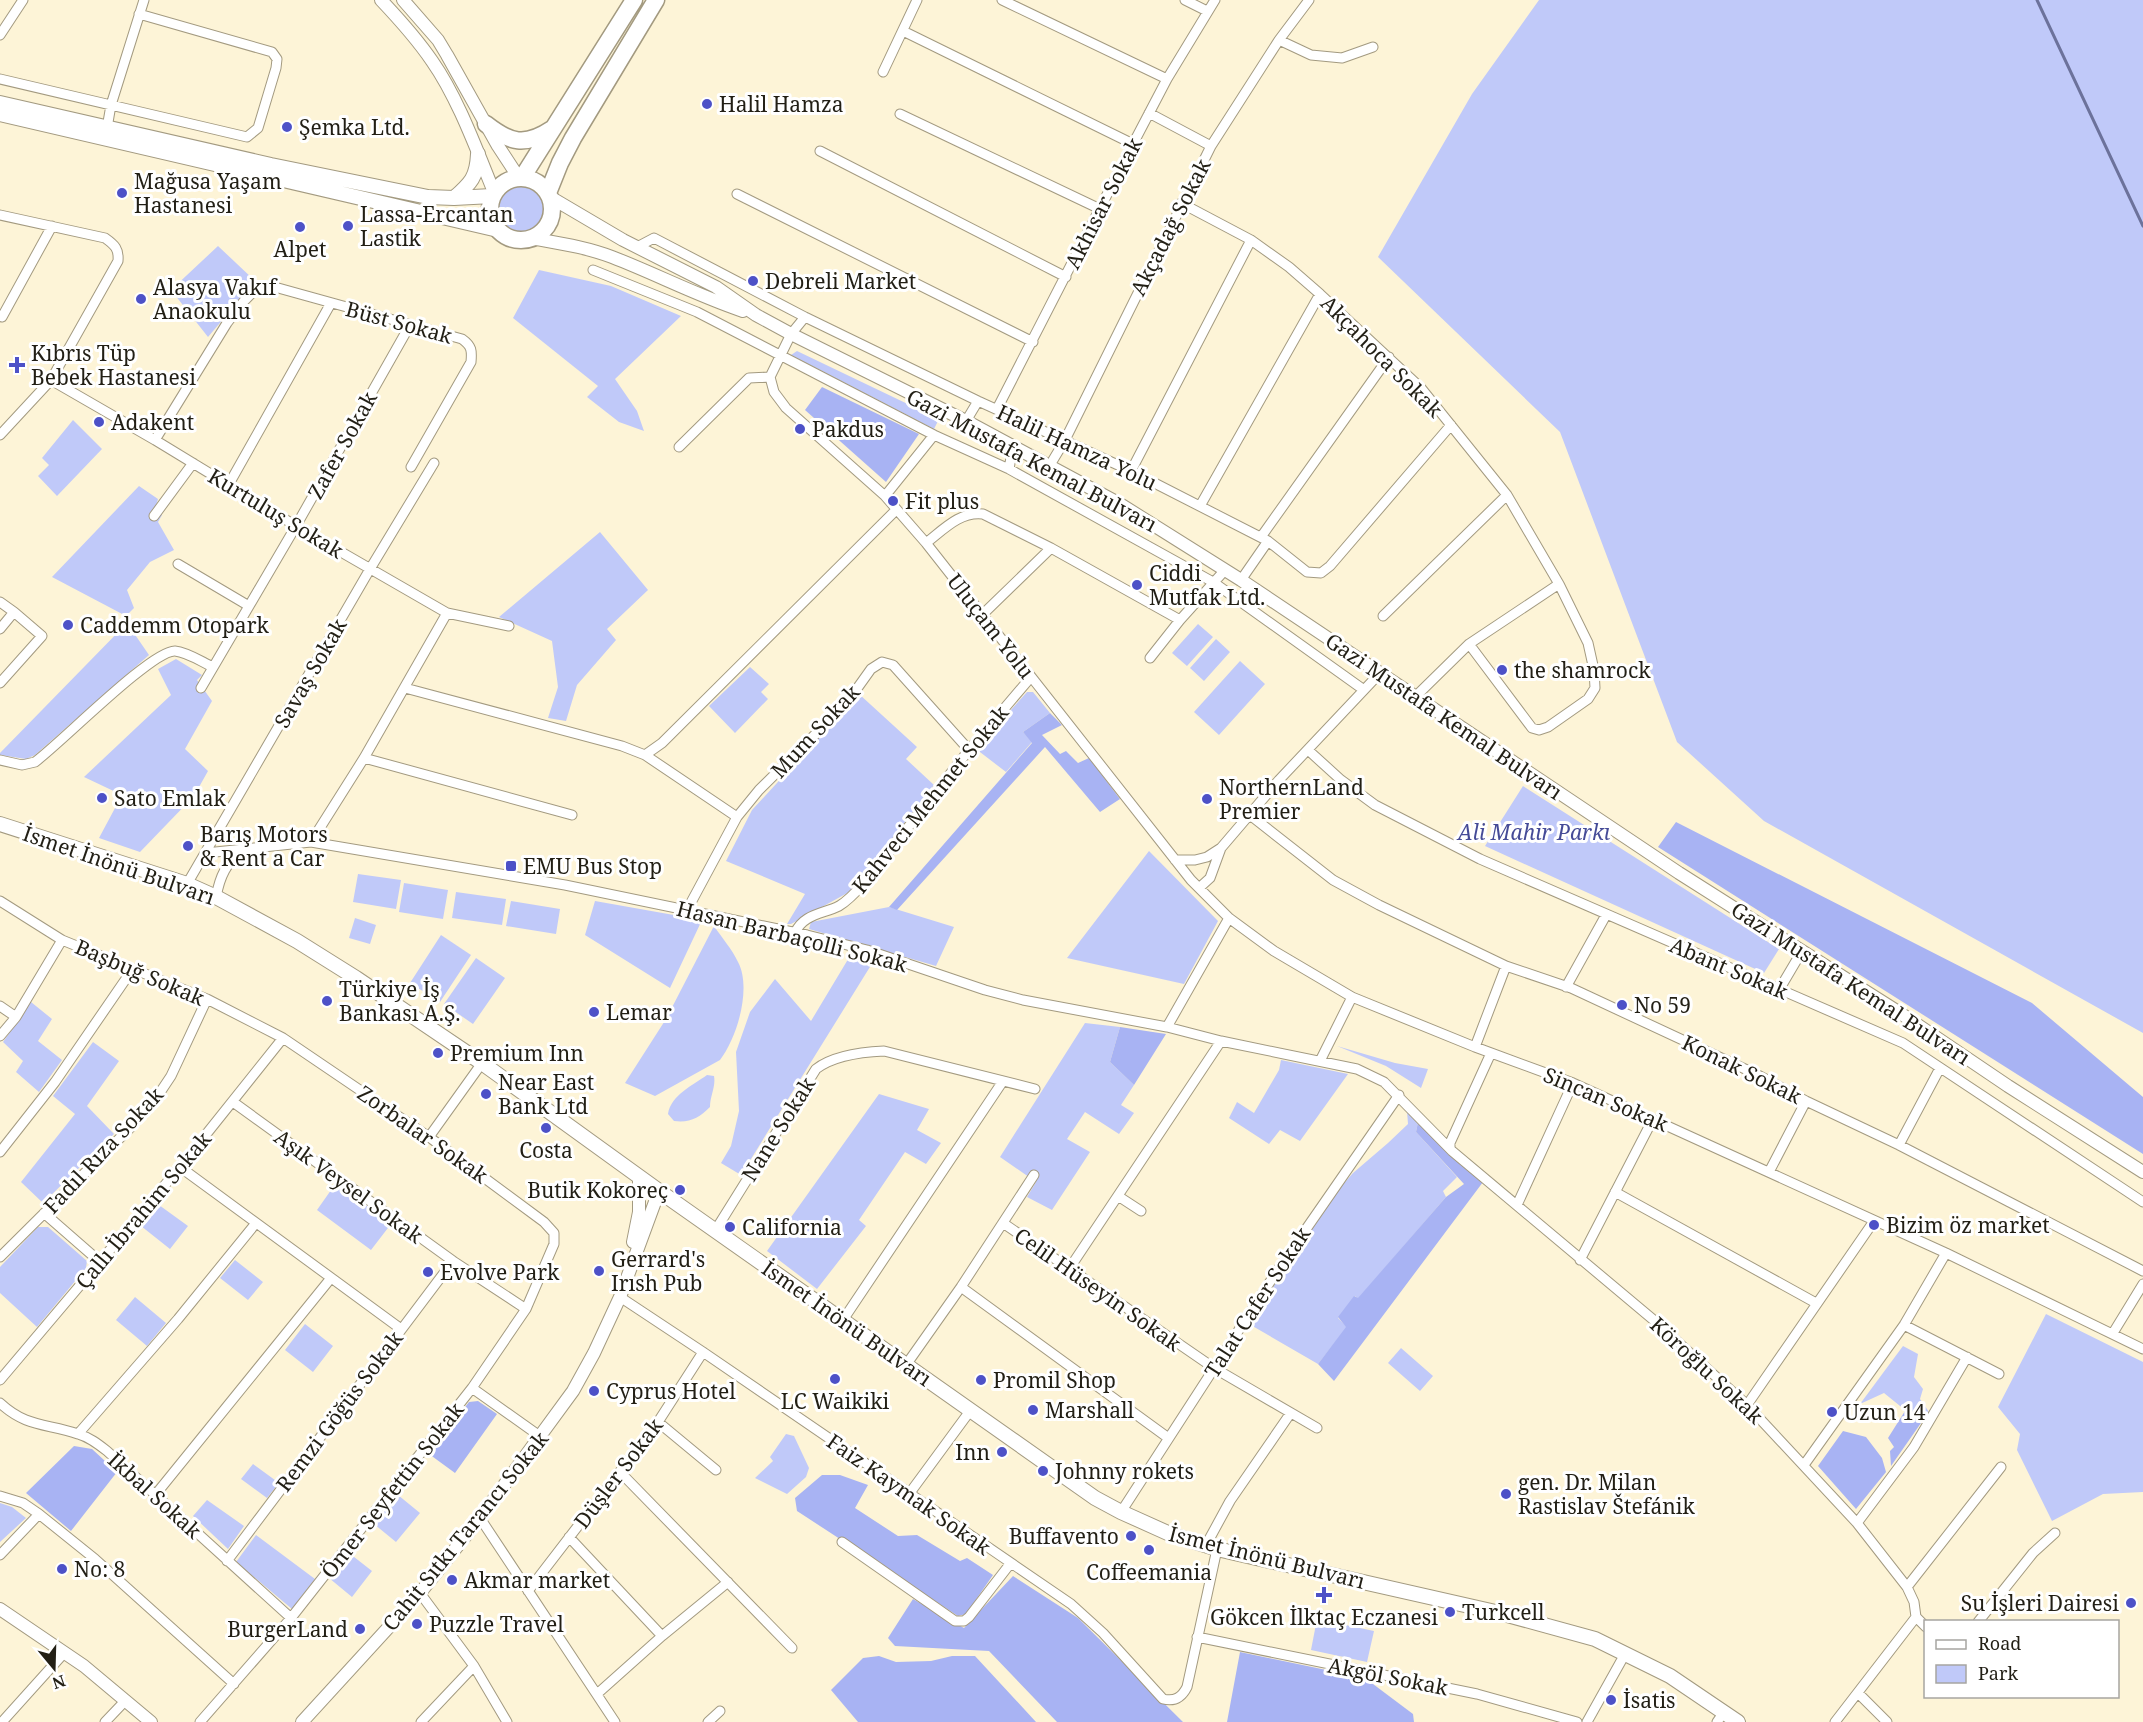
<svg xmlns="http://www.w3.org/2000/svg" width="2143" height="1722" viewBox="0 0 2143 1722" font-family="'Noto Serif',serif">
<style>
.green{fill:#c0c9f9}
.forest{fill:#a8b3f3}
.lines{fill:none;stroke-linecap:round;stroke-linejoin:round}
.stream{stroke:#6c729b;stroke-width:3}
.street-casing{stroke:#a39a80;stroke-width:11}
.secondary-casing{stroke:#a39a80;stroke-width:14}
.primary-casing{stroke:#a39a80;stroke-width:16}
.highway-casing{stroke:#a39a80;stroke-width:19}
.street{stroke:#fff;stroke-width:9}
.secondary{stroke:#fff;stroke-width:12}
.primary{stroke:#fff;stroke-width:14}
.highway{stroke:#fff;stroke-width:16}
.poi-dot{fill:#4d51c7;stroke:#fff;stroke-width:2}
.labels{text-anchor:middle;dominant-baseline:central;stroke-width:6;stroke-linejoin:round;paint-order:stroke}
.poi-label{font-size:21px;fill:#221f15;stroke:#fff;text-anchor:start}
.street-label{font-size:21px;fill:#221f15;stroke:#fff}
.park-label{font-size:21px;font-style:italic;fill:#454b97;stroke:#fff}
</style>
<rect width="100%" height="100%" fill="#fdf4d7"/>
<path class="green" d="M1539,0H2143V1033L1764,821L1677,742L1560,432L1378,257L1472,94Z
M498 209a25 25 0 1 1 50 0a25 25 0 1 1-50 0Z
M218,246L253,279V284L208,337L171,290Z
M539,270L611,286L681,316L615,379L637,411L644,431L619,422L587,397L598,386L513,318Z
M797,351L939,419L934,429L791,355Z
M73,420L102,449L57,496L38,476L49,465L42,458Z
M139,486L158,499L156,506L162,515L158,522L174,550L150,562L127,590L134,608L126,616L52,577Z
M600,532L648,590L607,629L616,640L577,685L566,721L548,718L558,687L552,641L499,617Z
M127,623L149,655L35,755L26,759L0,755V753Z
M1198,624L1213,637L1187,666L1172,653Z
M1216,639L1230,652L1204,681L1190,668Z
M176,659L202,675L197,680L212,701L185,749L208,771L194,796L140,852L99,838L122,795L84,777L171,695L158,669Z
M1240,661L1265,684L1219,735L1194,712Z
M750,667L769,684L761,692L768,699L735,733L709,706Z
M1027,692H1033L1050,713L1023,732L1032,742L1006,772L976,749Z
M859,694L917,747L906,759L934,785L851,891L791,924H787L805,894L726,861L752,810Z
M1523,786L1779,949L1764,973L1485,846Z
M1149,851L1218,921L1184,984L1067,958Z
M358,874L401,880L396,909L353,902Z
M404,883L448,890L443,919L399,912Z
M456,892L506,899L502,925L452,918Z
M511,901L560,909L556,934L506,926Z
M595,901L702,920L670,988L585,935Z
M889,907L954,927L936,966L809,929L811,922Z
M355,918L376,925L370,944L349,938Z
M714,926C722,938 732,949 738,962C752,988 737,1038 720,1060L655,1096L625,1083L666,1019Z
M441,935L471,955L440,1002L410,983Z
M850,956L873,962L741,1175L721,1163L731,1146L739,1111L736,1052L750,1012L775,979L811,1021Z
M476,958L505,978L473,1024L444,1004Z
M31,1002L52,1019L38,1041L62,1060L39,1092L16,1072L23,1061L3,1042Z
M1085,1023L1120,1027L1110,1062L1134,1085L1121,1105L1134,1113L1119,1134L1085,1112L1067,1139L1090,1152L1052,1210L1027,1197L1036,1182L1000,1157Z
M93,1042L119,1061L87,1106L114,1134L43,1203L21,1182L75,1114L53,1096Z
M1337,1046L1395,1063L1428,1069L1421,1088L1386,1066Z
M1281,1060L1348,1074L1300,1141L1280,1130L1269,1144L1229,1118L1237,1102L1254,1113L1279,1070Z
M707,1075L714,1076C716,1087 710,1096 710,1107C699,1118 690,1123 674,1121L668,1114C671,1095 693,1085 707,1075Z
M879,1094L929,1109L917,1130L941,1143L926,1164L905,1152L859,1220L866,1226L817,1289L767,1251Z
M1407,1111L1418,1122L1416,1132L1457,1177L1443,1191L1446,1197L1358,1299L1355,1296L1338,1318L1347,1327L1318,1364L1249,1324L1332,1197L1353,1173L1388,1143L1408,1124Z
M336,1183L391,1224L371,1250L317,1210Z
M159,1205L188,1226L170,1249L141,1226Z
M38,1227H48L87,1261L86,1268L37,1327L0,1293V1267Z
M235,1260L263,1282L248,1300L220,1278Z
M135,1297L166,1323L147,1346L116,1320Z
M2046,1314L2143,1362V1492L2103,1494L2052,1521L2017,1450L2020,1434L1998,1407Z
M305,1324L333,1346L313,1372L285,1350Z
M1903,1346L1918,1354L1914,1377L1923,1389L1920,1399L1929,1412L1921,1423L1884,1393L1860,1404Z
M1401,1348L1433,1376L1420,1391L1388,1363Z
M786,1434L794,1436L809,1468L806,1477L787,1494L755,1478L773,1461L770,1457Z
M253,1464L279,1483L267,1498L241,1479Z
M398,1495L420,1513L396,1542L374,1524Z
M207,1500L244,1526L228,1549L193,1516Z
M0,1503L12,1507L26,1518L0,1542Z
M256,1535L315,1579L292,1609L236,1562Z
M349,1553L372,1571L352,1597L329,1578Z
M1317,1619L1374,1631L1367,1662L1311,1650Z"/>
<path class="forest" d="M822,387L919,434L886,482L805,410Z
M1050,713L1062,725L1042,735L1060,754L1066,751L1078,763L1089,758L1120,799L1100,812L1045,747L897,910L889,907L1032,743L1023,732Z
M1676,822L2032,1003L2143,1097V1154L1658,847Z
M1120,1027L1166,1034L1134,1085L1110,1062Z
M1418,1122L1483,1182L1334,1381L1318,1364L1346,1327L1338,1317L1354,1296L1358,1298L1446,1197L1464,1184L1416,1132Z
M478,1401L497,1414L455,1473L429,1454L469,1402Z
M1905,1411L1921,1423L1891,1466L1890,1451L1894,1447L1888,1438Z
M1843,1431L1866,1437L1882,1458L1886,1472L1856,1509L1818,1466Z
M74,1446L92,1449L117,1472L71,1531L26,1493Z
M822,1475H840L868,1485L855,1508L898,1536L917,1535L960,1561L967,1558L993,1575L966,1614L958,1616L797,1511L795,1498Z
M1013,1576L1078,1618L1183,1722H1057L989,1651L895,1646L888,1638L913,1599L964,1628Z
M1240,1652L1365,1678L1413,1714L1414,1722H1227Z
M879,1656L896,1662L931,1661L952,1656H975L1036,1722H858L831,1690L863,1658Z"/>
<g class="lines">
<path class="stream" d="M2037,0L2143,226"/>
<defs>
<path id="street" d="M1002,0L1167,79
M1185,0L1207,11
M903,31L1133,144
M0,35L23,0
M1279,40L1311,55L1342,58L1373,47
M883,72L917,0
M0,79L247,137L258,128L276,68L277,59L272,52L139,14
M1149,113L1211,146
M900,114L1100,209
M107,128L111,105L144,0
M820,151L1066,277
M737,194L1033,342
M1181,203L1251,240L1289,267L1320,294L1421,388L1507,495L1559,584L1588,643L1594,670L1595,688L1588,699L1548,727L1539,730L1532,728L1469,644
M0,215L105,238C115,245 119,249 118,261L51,380L0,435
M637,247L654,238L805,317L978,401L1131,471L1268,541L1307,572L1321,573L1330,566L1451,425
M593,270L697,312L934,435
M2,317L52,226
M770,377L774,392L786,408L885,496L926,543L1191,880L1229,918L1274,951L1352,997L1475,1047L1573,1083L1946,1253L2143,1349
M770,377L791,334L805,317
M51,380L155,440L296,526L447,613L509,626
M997,409L1133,144L1167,79L1215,0
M966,421L978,401
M155,440L227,323L244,301L256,289L263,286H271L462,339C472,346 472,351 471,362L411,467
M1013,446L1009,469L1213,582L1364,690
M679,447L749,378L770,377
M1050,465L1065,440L1211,146L1279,40L1309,0
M1131,471L1251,240
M229,484L331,303
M885,496L934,435L1009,469
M1200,506L1320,294
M154,516L193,463
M1261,537L1389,357
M926,543C943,530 960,511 983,514L1051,548L1180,620
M178,564L249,606
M1241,580L1268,541
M0,602L14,612
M982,615L1051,548
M1383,616L1507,495
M0,629L14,612L42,636L0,683
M1150,658L1180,620L1225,570
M201,688L296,526L410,325
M405,688L622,746L645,755L662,743L896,510
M1415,697L1469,644L1559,584
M1308,750L1341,780L1375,805L1480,859L1903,1043L2143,1202
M645,755L737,817
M364,758L572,815
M0,760L22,765L35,762C60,744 152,650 175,651C187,652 202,662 213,667
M1250,815L1333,880L1379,905L1506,966L1571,988L1760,1076L1806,1101L1899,1145L2143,1271
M311,842L364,758L447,613
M206,853L311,842L565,885L807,935L867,950L985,990L1023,1000L1167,1027L1221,1041L1357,1069L1384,1082L1452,1151L1656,1322L1747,1405L1857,1523L1907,1587L1914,1602L1916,1617L1926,1627
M1175,860H1195L1207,857L1221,848L1279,780L1380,673
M187,884L370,569L434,463
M1199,888L1210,878L1221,848
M216,897C220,876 226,863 243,850
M0,901L62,940L207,999L283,1038L429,1137L544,1222L554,1233V1244L526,1309L472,1388L291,1618L200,1722
M687,910L737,817L759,790L846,704L871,669L882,662L893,665L969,750
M795,933C803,914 823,914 839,906C849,900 857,891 864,883L969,750L1031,677
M1566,987L1606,915
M1779,990L1802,951
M0,1006L16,1017
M1167,1027L1229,918
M0,1036L16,1017L62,940
M1475,1047L1506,966
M1320,1061L1352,997
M233,1102L453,1261L526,1309
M429,1137L482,1063
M1899,1145L1940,1068
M1450,1147V1143L1491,1053
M0,1152L55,1082L132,970
M180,1167L401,1329
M1769,1172L1806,1101
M1615,1192L1816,1303
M1118,1196L1141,1211
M1517,1205L1573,1083
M44,1213L99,1261
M1003,1223L1214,1368L1317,1428
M715,1231L816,1069C834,1055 862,1052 884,1051L1035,1089
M0,1257L130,1128L155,1100L171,1076L207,999
M1580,1260L1653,1119
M1069,1269L1221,1041
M961,1287L1167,1437
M620,1297L703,1352L1071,1604L1103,1633L1163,1699C1175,1702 1182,1697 1187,1687L1217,1549
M843,1320L1003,1081
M1904,1325L1999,1374
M2113,1333L2143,1284
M906,1365L961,1287L1034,1175
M0,1380L180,1167L283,1038
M472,1388L541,1437
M0,1403C27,1428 47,1423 78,1434C89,1437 98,1444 107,1451L291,1618
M1747,1405L1874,1221
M658,1422L716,1470
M78,1434L178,1319L256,1223
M1804,1465L1904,1325L1946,1253
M620,1472L792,1648
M156,1494L331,1278
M909,1494L970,1411
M0,1496L23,1503L39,1514L95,1559L234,1684
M1121,1512L1277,1271L1399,1095
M480,1518L615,1722
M1857,1523L1914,1447L1967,1357
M569,1537L662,1636
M842,1542L955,1621H964L969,1617L1010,1564
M1206,1545L1230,1501L1290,1414
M0,1555L39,1514
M227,1561L453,1261
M1907,1587L2001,1467
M528,1591L658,1422L703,1352
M420,1593L474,1666L507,1722
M1978,1622L2033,1553L2055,1533
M1197,1637L1477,1694L1577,1722
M1858,1693L1887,1722
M597,1694L662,1636L728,1582
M2,1722L65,1652
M105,1722L126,1700
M421,1722L474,1666
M708,1722L720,1711
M1587,1722L1625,1654
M1717,1722L1724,1712
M1835,1722L1916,1617"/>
<path id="secondary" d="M381,0C399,19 417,39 432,61C458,98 477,151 494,192
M403,0L438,40L447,55L498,146L519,178
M550,197L623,240L716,287L756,315L791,334L966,421L1120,504L1241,580L1679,873L1903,1015L2008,1086L2143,1172
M531,238C558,243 586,247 612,257C656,274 698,296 743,311
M633,1242L639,1212V1177
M0,1609L84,1666L151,1722
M302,1722L420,1593L480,1518L573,1391L594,1353L620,1297L659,1191"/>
<path id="primary" d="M0,103L271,165L428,197L454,198L492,196
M0,114L498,230
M454,198C471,183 477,177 478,154
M0,824L187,884L216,897L297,941L356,978L482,1063L659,1191L1095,1498L1121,1512L1170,1534L1217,1549L1500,1613L1595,1639L1670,1676L1738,1722"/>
<path id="highway" d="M486,124C510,143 525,147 552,129
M490 209a31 31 0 1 1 62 0a31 31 0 1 1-62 0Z
M522,178L634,0
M548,193L560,163L573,138L656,0"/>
</defs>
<use href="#street" class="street-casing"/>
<use href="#secondary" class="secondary-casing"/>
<use href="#primary" class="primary-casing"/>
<use href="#highway" class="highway-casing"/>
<use href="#street" class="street"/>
<use href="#secondary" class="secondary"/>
<use href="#primary" class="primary"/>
<use href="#highway" class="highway"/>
</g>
<g class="poi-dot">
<circle cx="707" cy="104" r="6"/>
<circle cx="287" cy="127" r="6"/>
<circle cx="122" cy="193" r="6"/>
<circle cx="348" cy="226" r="6"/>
<circle cx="300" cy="227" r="6"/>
<circle cx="753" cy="281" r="6"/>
<circle cx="141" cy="299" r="6"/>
<path d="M14 356h6v6h6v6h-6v6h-6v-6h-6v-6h6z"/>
<circle cx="99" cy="422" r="6"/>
<circle cx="800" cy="429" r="6"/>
<circle cx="893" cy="501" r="6"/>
<circle cx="1137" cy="585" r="6"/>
<circle cx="68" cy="625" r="6"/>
<circle cx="1502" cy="670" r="6"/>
<circle cx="102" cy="798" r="6"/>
<circle cx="1207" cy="799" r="6"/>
<circle cx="188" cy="846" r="6"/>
<rect x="505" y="860" width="12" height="12" rx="3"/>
<circle cx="327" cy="1001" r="6"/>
<circle cx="1622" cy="1005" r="6"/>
<circle cx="594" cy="1012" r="6"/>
<circle cx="438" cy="1053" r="6"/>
<circle cx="486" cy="1094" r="6"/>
<circle cx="546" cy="1128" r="6"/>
<circle cx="680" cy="1190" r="6"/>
<circle cx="1874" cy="1225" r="6"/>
<circle cx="730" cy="1227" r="6"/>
<circle cx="599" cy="1271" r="6"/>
<circle cx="428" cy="1272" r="6"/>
<circle cx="835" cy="1379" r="6"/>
<circle cx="981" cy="1380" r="6"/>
<circle cx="594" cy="1391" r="6"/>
<circle cx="1033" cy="1410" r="6"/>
<circle cx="1832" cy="1412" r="6"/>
<circle cx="1002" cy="1452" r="6"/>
<circle cx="1043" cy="1471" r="6"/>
<circle cx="1506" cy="1494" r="6"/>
<circle cx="1131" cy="1536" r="6"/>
<circle cx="1149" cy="1550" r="6"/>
<circle cx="62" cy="1569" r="6"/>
<circle cx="452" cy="1580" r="6"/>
<path d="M1321 1586h6v6h6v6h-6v6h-6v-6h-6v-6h6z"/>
<circle cx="2131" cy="1603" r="6"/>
<circle cx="1450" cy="1612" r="6"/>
<circle cx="417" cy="1624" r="6"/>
<circle cx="360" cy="1629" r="6"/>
<circle cx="1611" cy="1700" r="6"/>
</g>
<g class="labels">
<g class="poi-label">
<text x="719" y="104">Halil Hamza</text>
<text x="299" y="127">Şemka Ltd.</text>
<text x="134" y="181">Mağusa Yaşam<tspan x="134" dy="24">Hastanesi</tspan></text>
<text x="360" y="214">Lassa-Ercantan<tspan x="360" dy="24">Lastik</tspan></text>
<text x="300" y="249" text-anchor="middle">Alpet</text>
<text x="765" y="281">Debreli Market</text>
<text x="153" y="287">Alasya Vakıf<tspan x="153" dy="24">Anaokulu</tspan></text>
<text x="31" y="353">Kıbrıs Tüp<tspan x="31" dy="24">Bebek Hastanesi</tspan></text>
<text x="111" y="422">Adakent</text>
<text x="812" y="429">Pakdus</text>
<text x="905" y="501">Fit plus</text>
<text x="1149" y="573">Ciddi<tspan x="1149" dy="24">Mutfak Ltd.</tspan></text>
<text x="80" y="625">Caddemm Otopark</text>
<text x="1514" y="670">the shamrock</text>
<text x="1219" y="787">NorthernLand<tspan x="1219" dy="24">Premier</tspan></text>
<text x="114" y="798">Sato Emlak</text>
<text x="200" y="834">Barış Motors<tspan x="200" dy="24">&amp; Rent a Car</tspan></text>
<text x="523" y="866">EMU Bus Stop</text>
<text x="339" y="989">Türkiye İş<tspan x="339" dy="24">Bankası A.Ş.</tspan></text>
<text x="1634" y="1005">No 59</text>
<text x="606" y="1012">Lemar</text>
<text x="450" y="1053">Premium Inn</text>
<text x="498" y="1082">Near East<tspan x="498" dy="24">Bank Ltd</tspan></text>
<text x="546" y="1150" text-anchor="middle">Costa</text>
<text x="668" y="1190" text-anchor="end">Butik Kokoreç</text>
<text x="1886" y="1225">Bizim öz market</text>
<text x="742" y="1227">California</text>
<text x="611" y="1259">Gerrard's<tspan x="611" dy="24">Irısh Pub</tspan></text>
<text x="440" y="1272">Evolve Park</text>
<text x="993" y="1380">Promil Shop</text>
<text x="606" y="1391">Cyprus Hotel</text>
<text x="835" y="1401" text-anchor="middle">LC Waikiki</text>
<text x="1045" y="1410">Marshall</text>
<text x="1844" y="1412">Uzun 14</text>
<text x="990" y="1452" text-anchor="end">Inn</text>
<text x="1055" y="1471">Johnny rokets</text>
<text x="1518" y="1482">gen. Dr. Milan<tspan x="1518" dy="24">Rastislav Štefánik</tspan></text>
<text x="1119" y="1536" text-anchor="end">Buffavento</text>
<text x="74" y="1569">No: 8</text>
<text x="1149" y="1572" text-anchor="middle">Coffeemania</text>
<text x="464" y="1580">Akmar market</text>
<text x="2119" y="1603" text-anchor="end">Su İşleri Dairesi</text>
<text x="1462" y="1612">Turkcell</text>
<text x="1324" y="1617" text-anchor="middle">Gökcen İlktaç Eczanesi</text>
<text x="429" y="1624">Puzzle Travel</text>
<text x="348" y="1629" text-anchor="end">BurgerLand</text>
<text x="1623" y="1700">İsatis</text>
</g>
<g class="street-label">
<text transform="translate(1103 203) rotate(-63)">Akhisar Sokak</text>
<text transform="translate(1170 227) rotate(-63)">Akçadağ Sokak</text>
<text transform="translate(399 322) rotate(15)">Büst Sokak</text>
<text transform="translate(1382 356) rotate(45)">Akçahoca Sokak</text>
<text transform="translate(342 445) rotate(-61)">Zafer Sokak</text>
<text transform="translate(1077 447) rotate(25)">Halil Hamza Yolu</text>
<text transform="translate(1032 460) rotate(28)">Gazi Mustafa Kemal Bulvarı</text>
<text transform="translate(276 513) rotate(31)">Kurtuluş Sokak</text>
<text transform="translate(991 626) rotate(52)">Uluçam Yolu</text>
<text transform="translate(310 673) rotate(-60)">Savaş Sokak</text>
<text transform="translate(1444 716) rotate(34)">Gazi Mustafa Kemal Bulvarı</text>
<text transform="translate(815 731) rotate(-47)">Mum Sokak</text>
<text transform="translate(930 799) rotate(-51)">Kahveci Mehmet Sokak</text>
<text transform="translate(119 865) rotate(19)">İsmet İnönü Bulvarı</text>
<text transform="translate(792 936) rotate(14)">Hasan Barbaçolli Sokak</text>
<text transform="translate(1729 968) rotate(23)">Abant Sokak</text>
<text transform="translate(140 972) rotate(23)">Başbuğ Sokak</text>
<text transform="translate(1851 983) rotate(33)">Gazi Mustafa Kemal Bulvarı</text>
<text transform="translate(1742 1069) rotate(26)">Konak Sokak</text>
<text transform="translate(1606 1099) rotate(23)">Sincan Sokak</text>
<text transform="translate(778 1129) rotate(-58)">Nane Sokak</text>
<text transform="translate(423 1134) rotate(35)">Zorbalar Sokak</text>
<text transform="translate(103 1150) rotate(-47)">Fadıl Rıza Sokak</text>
<text transform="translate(349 1186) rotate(36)">Aşık Veysel Sokak</text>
<text transform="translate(143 1210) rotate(-50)">Çallı İbrahim Sokak</text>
<text transform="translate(1098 1289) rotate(35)">Celil Hüseyin Sokak</text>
<text transform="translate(1257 1302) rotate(-57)">Talat Cafer Sokak</text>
<text transform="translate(847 1323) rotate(35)">İsmet İnönü Bulvarı</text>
<text transform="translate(1707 1370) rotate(43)">Köroğlu Sokak</text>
<text transform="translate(339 1411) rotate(-53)">Remzi Göğüs Sokak</text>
<text transform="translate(618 1473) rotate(-53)">Düşler Sokak</text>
<text transform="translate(392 1490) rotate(-52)">Ömer Seyfettin Sokak</text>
<text transform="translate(909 1494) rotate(35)">Faiz Kaymak Sokak</text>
<text transform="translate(155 1495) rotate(42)">İkbal Sokak</text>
<text transform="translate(465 1531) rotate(-51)">Cahit Sıtkı Tarancı Sokak</text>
<text transform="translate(1267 1557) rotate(14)">İsmet İnönü Bulvarı</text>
<text transform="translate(1388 1676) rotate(11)">Akgöl Sokak</text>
</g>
<g class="park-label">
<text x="1534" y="832">Ali Mahir Parkı</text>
</g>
</g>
<rect x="1924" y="1620" width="195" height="78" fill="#ffffff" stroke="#a7a5a1" stroke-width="1.5"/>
<rect x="1936" y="1640" width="30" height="9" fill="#ffffff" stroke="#a7a5a1" stroke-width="1.5"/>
<text x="1978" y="1650" font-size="18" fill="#221f15">Road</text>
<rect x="1936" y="1665" width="30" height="18" fill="#c0c9f9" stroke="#a7a5a1" stroke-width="1.5"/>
<text x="1978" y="1680" font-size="18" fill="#221f15">Park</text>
<g transform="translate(54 1668) rotate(161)" stroke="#ffffff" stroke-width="4.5" paint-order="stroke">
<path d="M0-4.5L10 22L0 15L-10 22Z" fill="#221f15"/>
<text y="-9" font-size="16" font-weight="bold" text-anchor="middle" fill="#221f15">N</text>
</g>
</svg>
